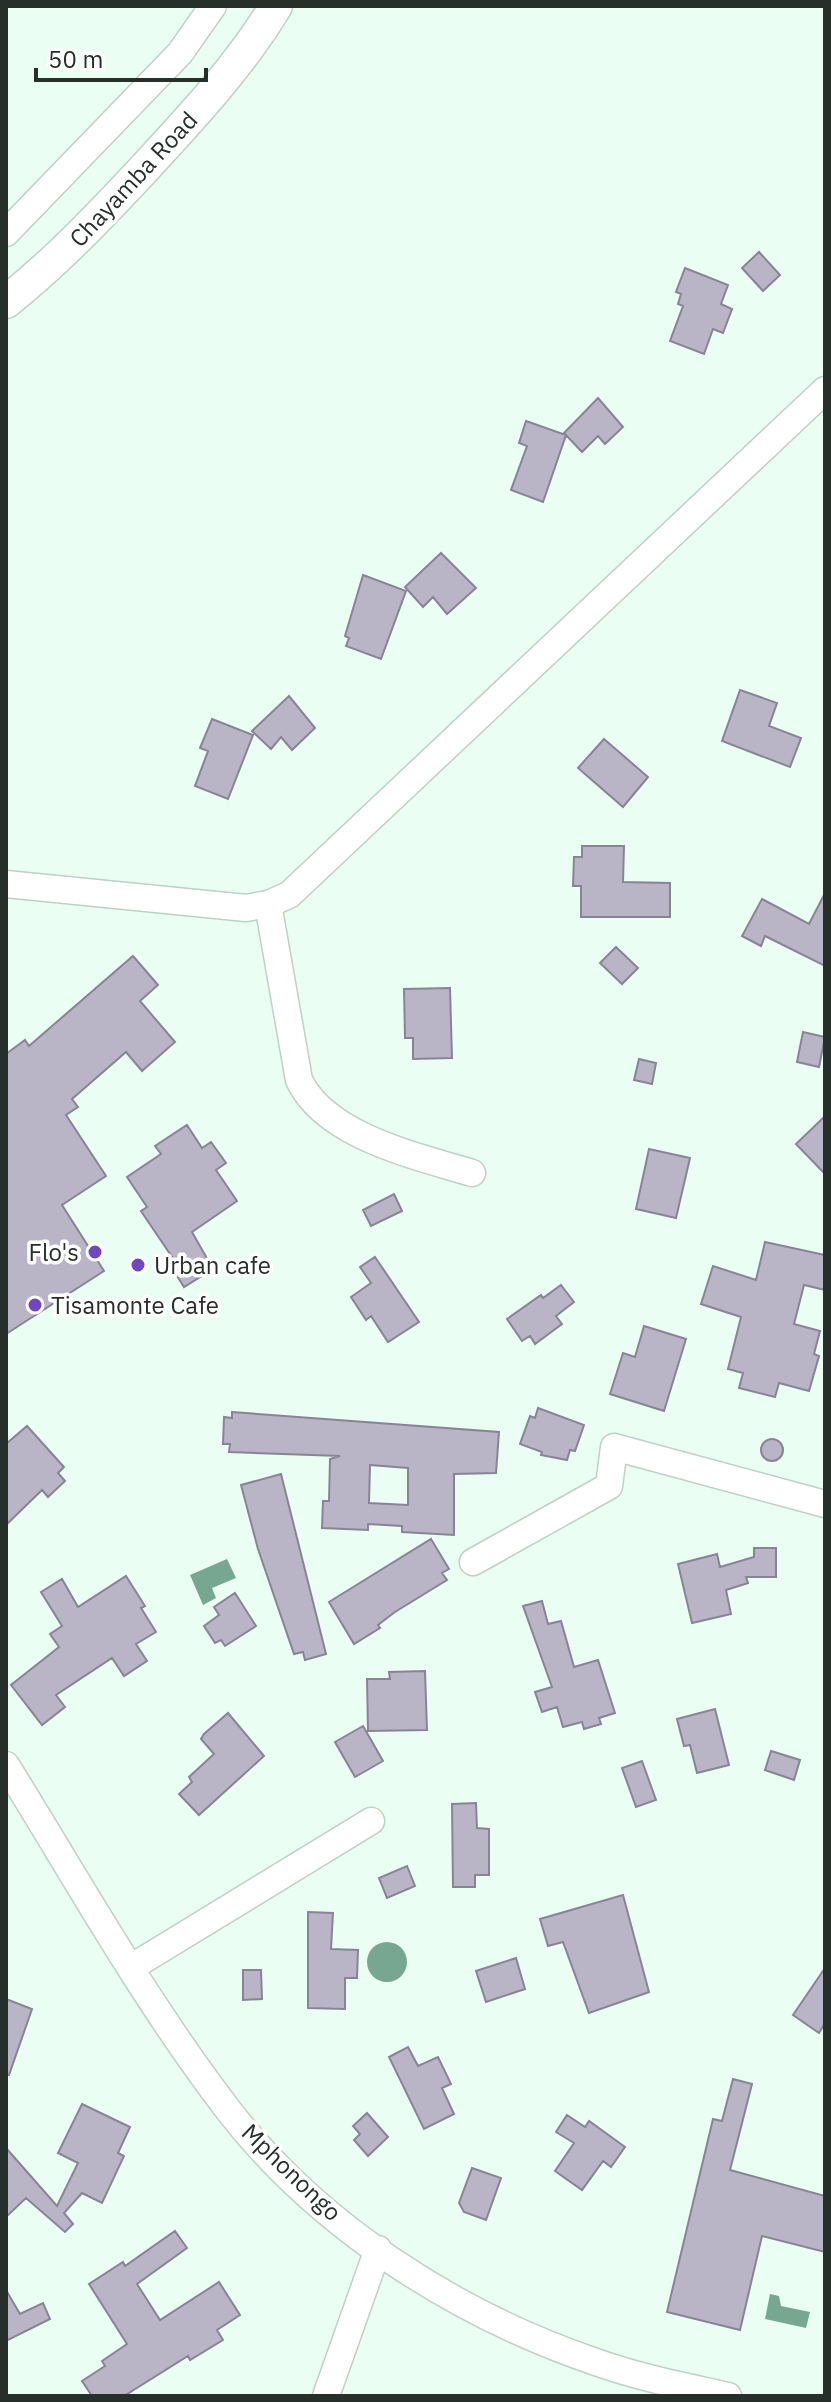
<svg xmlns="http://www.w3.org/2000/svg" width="831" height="2402" viewBox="0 0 831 2402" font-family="'IBM Plex Sans',sans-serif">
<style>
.water{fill:#77a790}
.building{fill:#b9b5c7;stroke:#888495;stroke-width:2;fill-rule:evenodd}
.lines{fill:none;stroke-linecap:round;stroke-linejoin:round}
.minor-casing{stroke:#bdd1c6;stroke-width:29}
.major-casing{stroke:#bdd1c6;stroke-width:35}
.minor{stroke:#fff;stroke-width:26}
.major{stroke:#fff;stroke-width:32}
.poi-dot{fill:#7246be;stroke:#fff;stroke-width:3}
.labels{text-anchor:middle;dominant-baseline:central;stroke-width:7;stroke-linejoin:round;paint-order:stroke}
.street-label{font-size:24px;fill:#272f2b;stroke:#fff}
.poi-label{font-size:24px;fill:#272f2b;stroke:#fff;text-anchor:start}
</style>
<rect width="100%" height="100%" fill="#eafef4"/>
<path class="water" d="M227,1559L236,1578L212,1588L216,1598L203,1605L190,1575Z
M367 1962a20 20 0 1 1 40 0a20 20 0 1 1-40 0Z
M770,2294L779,2296L781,2306L810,2312L806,2328L765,2319Z"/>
<path class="building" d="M759,252L780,275L763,291L742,268Z
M685,268L728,285L721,304L732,309L723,333L713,329L704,354L670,341L683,306L678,304L681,294L676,292Z
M598,398L623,427L605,444L598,436L582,452L564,433Z
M526,421L566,435L543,502L511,490L527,446L519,443Z
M441,553L476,588L447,614L433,597L423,607L405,587Z
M363,575L406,591L381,659L346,646L349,638L345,636Z
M740,690L777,703L769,726L801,738L790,767L722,741Z
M289,696L315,728L292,750L281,737L271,749L252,731Z
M212,719L253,735L228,799L195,786L208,751L200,748Z
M604,739L648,777L623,807L578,768Z
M582,846H624L623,882L670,883V917H581V886H573L574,857H582Z
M825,893V966L765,936L761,946L742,936L762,899L809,924Z
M616,947L638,968L622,984L600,963Z
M133,956L158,985L140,1001L175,1042L142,1071L126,1052L72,1099L78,1107L66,1115L106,1176L62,1205L104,1271L6,1334V1054L25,1040L29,1046Z
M450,988L452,1058L413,1059V1038H405L404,989Z
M803,1032L825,1037L819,1067L797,1062Z
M639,1059L656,1063L652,1084L634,1080Z
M825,1116V1174L796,1144Z
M187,1125L202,1148L211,1142L226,1163L216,1170L237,1201L192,1232L213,1269L184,1287L169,1263L174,1260L141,1211L147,1207L127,1177L161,1154L155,1146Z
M649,1149L690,1158L676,1218L636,1209Z
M394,1194L402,1211L371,1226L363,1210Z
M765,1242L825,1255V1290L804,1285L794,1324L820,1331L814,1354L819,1356L809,1391L779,1383L775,1397L739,1388L743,1373L728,1369L741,1317L701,1304L713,1266L756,1280Z
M375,1257L419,1322L388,1342L371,1316L366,1320L351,1297L371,1283L360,1267Z
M561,1285L574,1302L556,1316L562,1324L535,1344L530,1336L522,1341L507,1319L541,1295L543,1298Z
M644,1326L686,1339L664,1411L610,1394L623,1353L635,1357Z
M538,1408L584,1425L575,1451L570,1450L567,1460L541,1455L542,1452L520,1444L530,1416L535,1418Z
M232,1412L499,1432L496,1473L454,1474V1535L402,1532V1526L368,1524V1530L322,1528L323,1501H329L330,1459L340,1456L229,1452L230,1444H223L224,1417L232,1418ZM370,1465L408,1468V1505L369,1503Z
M27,1426L64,1467L58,1473L65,1481L48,1497L42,1490L6,1525V1444Z
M761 1450a11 11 0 1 1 22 0a11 11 0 1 1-22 0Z
M281,1474L326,1654L305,1660L303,1652L294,1654L258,1549L241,1485Z
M431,1539L449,1569L442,1573L447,1580L395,1612L378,1625L380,1628L354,1644L329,1602Z
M754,1548H776V1577H746L748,1583L726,1590L731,1614L692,1623L678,1564L717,1554L720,1567L754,1557Z
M126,1576L145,1606L141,1608L156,1632L136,1644L147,1661L124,1676L112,1658L56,1695L65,1707L42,1725L11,1685L59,1647L50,1634L62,1626L41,1592L62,1579L78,1607Z
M235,1593L256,1626L225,1646L221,1640L215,1643L204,1626L219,1615L214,1607Z
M542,1601L548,1624L561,1621L574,1667L598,1660L615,1713L599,1718L601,1724L584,1729L582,1722L563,1727L557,1707L542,1712L535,1692L552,1687L523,1606Z
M425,1671L427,1730L368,1731L367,1679H390L389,1672Z
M715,1709L729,1765L697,1773L690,1745L684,1746L677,1719Z
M228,1713L264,1756L199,1815L179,1794L192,1782L189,1777L214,1754L201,1739L204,1734Z
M363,1726L383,1761L355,1777L335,1742Z
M771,1751L800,1760L794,1780L765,1770Z
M642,1761L656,1800L636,1807L622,1768Z
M476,1803L477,1828L489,1829V1875H475V1887H453L452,1804Z
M407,1866L415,1886L387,1898L379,1878Z
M623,1895L649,1992L589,2013L563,1942L548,1946L540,1919Z
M308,1912L333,1913L331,1949L358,1950L357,1978H345V2009L308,2008Z
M516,1958L525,1989L486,2002L476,1971Z
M825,1968V2023L819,2033L793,2015Z
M243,1970H261L262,1999L243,2000Z
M6,1999L32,2009L9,2075H6Z
M408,2047L418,2066L438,2057L451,2084L442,2088L454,2114L424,2129L389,2057Z
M733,2079L752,2084L730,2170L825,2196V2252L762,2236L740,2330L667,2312L713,2119L722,2121Z
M82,2104L130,2127L118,2153L124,2156L102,2203L82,2193L64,2213L73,2224L65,2232L26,2198L6,2217V2148L57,2206L78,2163L58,2153Z
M367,2113L388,2137L368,2156L354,2140L360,2134L353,2126Z
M567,2115L585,2127L589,2121L625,2147L611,2167L603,2161L582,2190L555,2171L574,2143L556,2132Z
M472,2168L501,2178L486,2220L464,2212L459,2203Z
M175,2231L187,2248L137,2284L160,2320L219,2282L240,2315L217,2330L223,2340L190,2360L188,2356L124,2396H92L82,2381L105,2366L102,2361L127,2344L89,2284L123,2262L125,2266Z
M6,2290L20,2314L43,2303L50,2319L6,2341Z"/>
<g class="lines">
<defs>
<path id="minor" d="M6,233L180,53L213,6
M6,884L246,908L268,904L289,895L825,390
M268,904L299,1080C326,1137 417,1156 472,1173
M473,1562L609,1486L614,1447L825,1504
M6,1765C78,1881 146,2003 229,2111C319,2227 456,2314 593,2361C637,2377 683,2386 728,2396
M132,1967L371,1821
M326,2396L378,2249"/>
<path id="major" d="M6,302C56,262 98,218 142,171C190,119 239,67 276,6"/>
</defs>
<use href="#minor" class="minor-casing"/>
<use href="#major" class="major-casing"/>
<use href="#minor" class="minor"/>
<use href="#major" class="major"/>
</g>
<g class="poi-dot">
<circle cx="95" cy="1252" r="8"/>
<circle cx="138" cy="1265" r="8"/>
<circle cx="35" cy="1305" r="8"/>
</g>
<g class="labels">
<g class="street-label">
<text transform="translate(133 179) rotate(-47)">Chayamba Road</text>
<text transform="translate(292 2172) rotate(44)">Mphonongo</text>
</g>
<g class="poi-label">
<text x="79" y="1252" text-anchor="end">Flo's</text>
<text x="154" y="1265">Urban cafe</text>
<text x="51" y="1305">Tisamonte Cafe</text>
</g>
</g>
<rect width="831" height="2402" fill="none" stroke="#272f2b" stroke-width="16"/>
<path d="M36 68v12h170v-12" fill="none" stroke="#272f2b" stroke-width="4"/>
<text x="48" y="68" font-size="24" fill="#272f2b" stroke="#ffffff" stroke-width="6" paint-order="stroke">50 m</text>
</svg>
